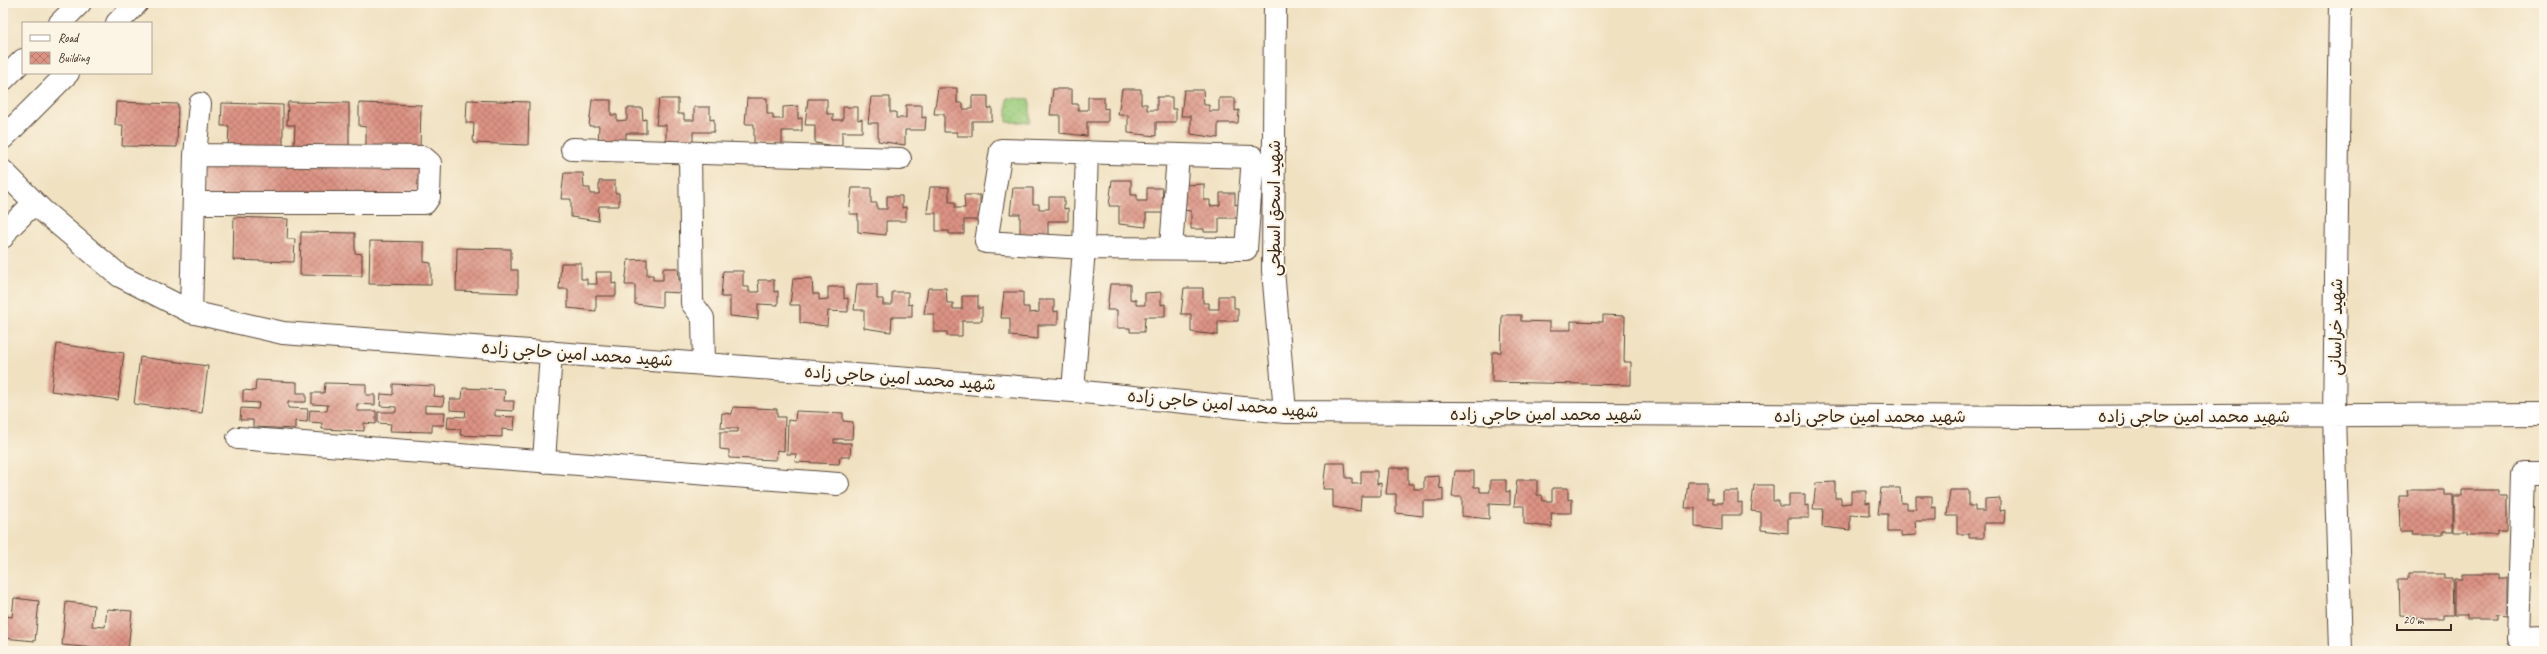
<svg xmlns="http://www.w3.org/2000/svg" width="2547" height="654" viewBox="0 0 2547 654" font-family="Caveat,'Playpen Sans Arabic',sans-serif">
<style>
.grass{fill:url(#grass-dots);stroke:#6c7c4e}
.building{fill:url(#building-cross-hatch)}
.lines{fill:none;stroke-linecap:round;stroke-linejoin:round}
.minor-casing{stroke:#564536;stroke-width:24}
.major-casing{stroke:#564536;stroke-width:24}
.minor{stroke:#fff;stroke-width:22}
.major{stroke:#fff;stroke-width:22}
.labels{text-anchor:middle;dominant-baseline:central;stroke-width:4;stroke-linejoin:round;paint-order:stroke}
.street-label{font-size:17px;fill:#3b2a1e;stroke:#fcf5e5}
</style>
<defs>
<pattern id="grass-dots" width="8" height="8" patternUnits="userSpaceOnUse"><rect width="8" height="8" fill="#9ccd7d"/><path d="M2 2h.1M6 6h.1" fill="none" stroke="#87b06c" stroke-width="1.8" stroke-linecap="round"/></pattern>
<pattern id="building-cross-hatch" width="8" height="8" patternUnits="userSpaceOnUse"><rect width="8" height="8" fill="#dc9384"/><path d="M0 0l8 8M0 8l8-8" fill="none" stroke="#b4786b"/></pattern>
</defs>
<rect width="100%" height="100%" fill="#fcf5e5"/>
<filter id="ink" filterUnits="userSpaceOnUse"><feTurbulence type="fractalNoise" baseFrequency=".025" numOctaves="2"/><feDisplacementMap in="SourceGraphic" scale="8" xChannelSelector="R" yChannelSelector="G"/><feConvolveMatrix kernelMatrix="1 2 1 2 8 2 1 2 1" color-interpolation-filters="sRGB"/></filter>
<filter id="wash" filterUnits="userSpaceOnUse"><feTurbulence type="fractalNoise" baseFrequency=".012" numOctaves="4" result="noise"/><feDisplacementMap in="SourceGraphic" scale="16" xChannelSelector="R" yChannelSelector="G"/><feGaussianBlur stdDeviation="0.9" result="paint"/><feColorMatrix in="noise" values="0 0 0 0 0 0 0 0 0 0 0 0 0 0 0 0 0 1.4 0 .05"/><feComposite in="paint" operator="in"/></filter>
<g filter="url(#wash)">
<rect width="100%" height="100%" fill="#f0e1c1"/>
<path class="grass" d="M1007,98L1030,99V122H1007Z"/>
<g id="blocks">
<path class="building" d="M938,88H957V103H963V109H972V96H988V109L992,107V121H972V136H957V132H944V114H934Z
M1053,89H1072V104H1078V110H1088V97H1104V109L1108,108V122H1087V136L1060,133V115H1050Z
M1122,89H1141V104H1147V110H1157V97H1172V109H1176V122H1156V136L1128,133V115H1118Z
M1184,90H1203L1204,105H1209V111H1219V98H1235V111L1239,110L1238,123H1218V138L1191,134V116H1181Z
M871,97H890V112H896V118H906V105H922V118L926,117L925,130H905V145L878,141V123H868Z
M747,98H767V114H773V119H783V107L798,106V119L802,118V131H782V146L754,143V124H745Z
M659,99H678V114H684V120H694V107H710V120L714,119V132H693V146L666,143V125H656Z
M808,99H827V114H833V120H843V107H858V120L862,119V132H842V147L815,143V125H805Z
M467,100L529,102L528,145L473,143L474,123H466Z
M592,100H611V115H617V121L627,120V108H642L643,120L646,119V133H626V147L598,144L599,126H589Z
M116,102L178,104L177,147L122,146L123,125H115Z
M288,102L349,103V146L294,145L295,125H287Z
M222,103L283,105V148L228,147L229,126H221Z
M359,103L421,105L420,148L366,147V127L359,126Z
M202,164L421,165L422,197L203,199Z
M564,173H583L584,188H590V194H599V181H615V193H619V206H599L598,221L571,217V199H561Z
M1112,180H1131V195H1137V201H1147V188H1162L1163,200L1166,199V213H1146V227L1119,224V206H1109Z
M1204,184V200H1210V206L1220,205V193H1235V205L1239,204V218H1219V232H1204V229H1191V211L1182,210L1185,185Z
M930,187H949V202H955V208H965L964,195H980V207L984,206V220H964V234H949V231H936V213H927Z
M852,188H871V203H877V209H887V196H902V208L906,207V221H886V235L858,232V214H849Z
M1013,188H1033V204H1039V209H1049V197H1064V209L1068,208V221H1048V236L1020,233V214H1010Z
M234,217L288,219L287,239H295L294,262L233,260Z
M301,232L355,233V253L362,254V276L300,275Z
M370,241L424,242V262L431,263V285L369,284Z
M457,248L511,249V270H518V293L456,291Z
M647,259V275H653V280H663V268H678L679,280L682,279V293L662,292V307L635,304V285H625L628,260Z
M561,263H581V279H587V284H597L596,272H612V284L616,283V296H596V311L568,308V289H559Z
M723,271H743V287H749V292H759L758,280H774V292L778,291V305L758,304V319L730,316V297H721Z
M812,278L813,294H819V300L828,299V287H844V299L848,298V312L828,311L827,326L800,323V305H790L793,279Z
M857,284H877V299H883V305H892V292H908V305L912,304V317H892L891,332L864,328V310H854Z
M1110,284H1130V299L1136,300V305H1145V293L1161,292V305L1165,304V317H1145L1144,332H1130V328H1117V310H1107Z
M928,288H946L947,303H953V309H962V296H978V309L982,307V321H962V336H947V332H934V314H924Z
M1184,288H1203V303H1209V309H1219V296H1234V308H1238V321H1218V335L1191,332V314H1181Z
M1004,292H1023V307H1029V313L1039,312V300H1054V312L1058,311V325H1038V339L1010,336V318H1001Z
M1502,315H1521V321L1550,322V330H1571V321L1603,322V315L1625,316L1624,362H1631V385L1492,382V352H1501Z
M57,344L124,353L118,400L51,391Z
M140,357L208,366L202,413L134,404Z
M256,380L297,382V393H306V402H288V408L308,409L307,422L295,421V429L253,427V420H240L241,408L258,409L259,403L243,402V390L255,391Z
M325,383L366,384V395H375V405L357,404V411H376V424L364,423V431L322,429V423L309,422L310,410L327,411L328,405L312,404V393H324Z
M393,384L435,386L434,396L444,397L443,406L425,405V412H445L444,425H432V432L390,431L391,424L378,423V412H396V407L380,406L381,394L393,395Z
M463,388L505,390L504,401H514L513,411L495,410V416L515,417L514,430L502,429V437L460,435L461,429L447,428L448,416L465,417L466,411L450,410V399H462Z
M733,407L777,409V417H785L784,451L777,450L776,460L729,458V450L720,449V432H738V428H721L722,413L732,414Z
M796,411L843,413V421L853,422L852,439H834V443H851L850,457H840L839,464L795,462L796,454H787L788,420L795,421Z
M1326,463H1345L1346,478H1352V484H1361V471H1377V484L1381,483V496H1361L1360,511L1333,507V489H1323Z
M1389,468H1408V484H1414V489H1424V477L1439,476L1440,489L1443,488V501H1423V516L1396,513V494H1386Z
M1455,471H1474V487H1480V492H1490V480H1506V492L1510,491V505L1489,504V519L1462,516V497H1452Z
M1517,480H1537V495H1542L1543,501H1552V488H1568V500L1572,499V513H1551L1552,527L1524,524V506H1514Z
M1688,482H1707V498H1713V503H1723V491H1738V503L1742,502V515H1722V530L1695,527V508H1685Z
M1835,482V498H1841V504L1851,503V491H1866V503L1870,502V516L1850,515V530L1822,527L1823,509H1813L1816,483Z
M1754,485H1773V501H1779V506H1789V494H1805V506L1809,505V518H1788V533L1761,530V512L1751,511Z
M1881,488H1900L1901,503H1907V509H1916V496H1932V508L1936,507V521H1915L1916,535L1901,536V532H1888V514H1878Z
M1950,490H1969V506H1975V511H1985V499L2000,498V511L2005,510L2004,523H1984V538H1969V534H1957V516H1947Z
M2407,490H2444V495H2453V531H2443V535H2412L2413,532H2400L2399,496H2408Z
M2462,490H2498V495H2507V531H2497V535H2467V532H2454V496H2462Z
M2408,574H2444V578H2452L2453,615H2443V619H2412V616L2400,615L2399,579H2408Z
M2462,574H2498V578H2507V615L2497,614V619H2467V615H2454V579H2462Z
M14,598L39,601L35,641L3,638V616L12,617Z
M66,602L94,605L92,626L105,627L107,609L132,611L128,651L62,645Z"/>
</g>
</g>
<g filter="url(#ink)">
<use href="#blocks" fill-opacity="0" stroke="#564536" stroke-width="1"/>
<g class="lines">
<defs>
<path id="minor" d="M1275,3L1273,270L1285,412
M2340,3L2334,416L2341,651
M572,149L900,159
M1001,150L1253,157L1246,249L1084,248L986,242Z
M690,154L692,303L703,318L704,363
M3,171L43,211L120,276L191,312L283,333L1073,391L1285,412L2049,417L2544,414
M194,203H425L429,197L430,163L423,157L195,155
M3,237L8,229L34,203
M1171,248L1178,155
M191,312L195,155L200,104
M1073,391L1084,248L1087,152
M238,438L838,484
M544,462L551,352
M2544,474H2523L2518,638L2544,637"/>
<path id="major" d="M60,23L80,3
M117,23L137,3
M3,80L23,60
M3,138L68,73"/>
</defs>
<use href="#minor" class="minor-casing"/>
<use href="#major" class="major-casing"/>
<use href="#minor" class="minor"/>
<use href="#major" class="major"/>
</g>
</g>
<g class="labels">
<g class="street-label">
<text transform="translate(1274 208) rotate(-90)">شهید اسحق اسطحی</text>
<text transform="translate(2336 327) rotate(-89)">شهید خراسانی</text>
<text transform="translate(577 354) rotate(4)">شهید محمد امین حاجی زاده</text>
<text transform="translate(900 378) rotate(4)">شهید محمد امین حاجی زاده</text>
<text transform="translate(1223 404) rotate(5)">شهید محمد امین حاجی زاده</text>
<text x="1546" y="414">شهید محمد امین حاجی زاده</text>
<text x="1870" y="416">شهید محمد امین حاجی زاده</text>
<text x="2194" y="416">شهید محمد امین حاجی زاده</text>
</g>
</g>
<rect width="2547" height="654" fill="none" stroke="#fcf5e5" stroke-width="16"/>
<rect x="22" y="22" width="130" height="52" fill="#fcf5e5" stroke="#afa495"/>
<rect x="30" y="35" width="20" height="6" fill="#ffffff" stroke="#afa495"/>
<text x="58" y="42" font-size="12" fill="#3b2a1e">Road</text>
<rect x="30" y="52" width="20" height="12" fill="url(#building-cross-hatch)" stroke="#afa495"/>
<text x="58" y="62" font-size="12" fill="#3b2a1e">Building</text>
<path d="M2397 624v6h54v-6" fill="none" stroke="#3b2a1e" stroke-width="2"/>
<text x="2403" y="624" font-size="12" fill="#3b2a1e" stroke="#fcf5e5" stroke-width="3" paint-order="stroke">20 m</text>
</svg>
